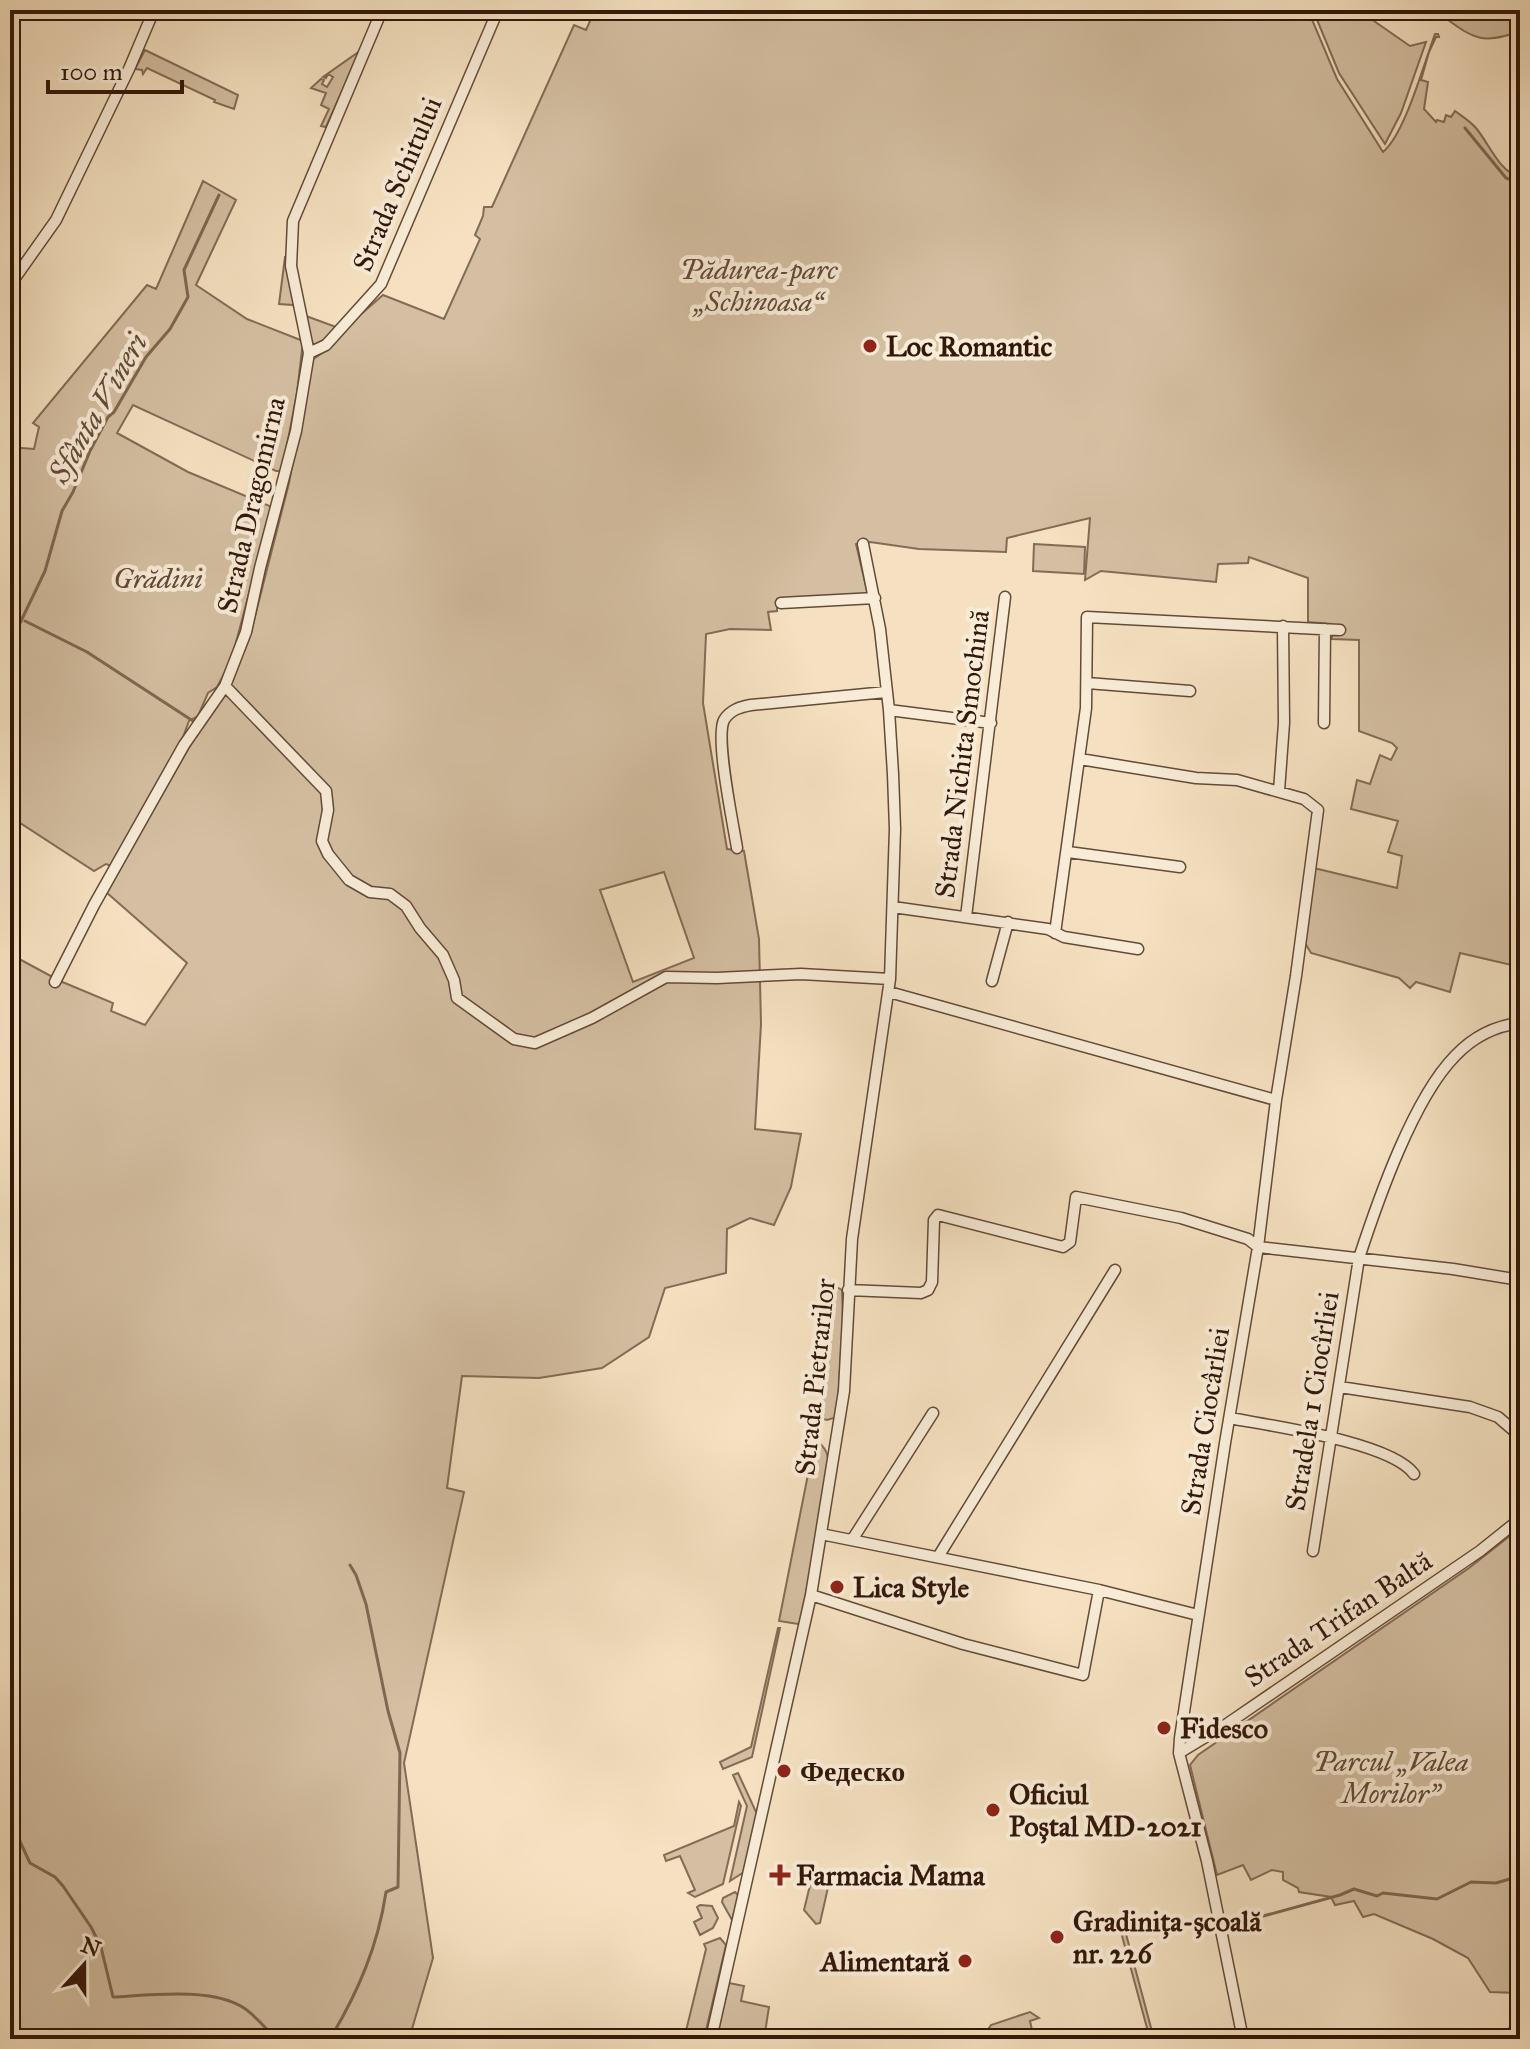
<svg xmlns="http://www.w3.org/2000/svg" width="1530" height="2049" viewBox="0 0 1530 2049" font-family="'IM FELL Great Primer',serif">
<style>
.green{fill:#d4bfa2;stroke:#846b56;stroke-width:2;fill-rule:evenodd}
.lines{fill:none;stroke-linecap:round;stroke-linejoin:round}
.stream{stroke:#806752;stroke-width:3}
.minor-casing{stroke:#644a37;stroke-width:13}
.minor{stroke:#f8ecd7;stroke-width:10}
.poi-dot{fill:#8f2418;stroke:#f8ecd7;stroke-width:3}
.labels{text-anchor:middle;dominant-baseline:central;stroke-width:8;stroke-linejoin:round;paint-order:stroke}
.street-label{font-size:28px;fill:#331709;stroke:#f8ecd7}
.park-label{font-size:28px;font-style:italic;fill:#634937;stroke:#f8ecd7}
.poi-label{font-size:28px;font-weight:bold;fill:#331709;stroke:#f8ecd7;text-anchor:start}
.water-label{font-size:30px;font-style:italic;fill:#664c39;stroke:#f8ecd7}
</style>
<rect width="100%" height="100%" fill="#f5e1c1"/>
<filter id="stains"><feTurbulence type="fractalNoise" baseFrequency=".0025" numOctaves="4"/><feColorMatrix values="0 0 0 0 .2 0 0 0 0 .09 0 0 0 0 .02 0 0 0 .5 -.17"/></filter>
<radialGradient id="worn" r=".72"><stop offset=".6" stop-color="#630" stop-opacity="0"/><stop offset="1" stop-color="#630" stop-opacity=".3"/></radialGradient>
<path class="green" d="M595,10H1308L1337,79L1383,152C1405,134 1424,63 1435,34H1438L1439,37H1436L1429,52L1421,80L1428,82L1424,109L1436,122L1437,120L1444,122L1446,115L1451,117L1455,111C1463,117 1470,121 1476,128C1490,145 1498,170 1520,178V967L1460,953L1450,992L1416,982L1410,988L1399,978L1311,953L1305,943L1314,868L1397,888L1402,856L1388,852L1398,821L1351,809L1357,780L1370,784L1380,755L1391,760L1397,748L1392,743L1359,731V640L1332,639L1331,624L1308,622V578L1249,557L1248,563L1218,564L1216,582L1101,571L1085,580L1090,518L1007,538L1006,552L919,549L870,542L856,544L868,595L777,599V611L768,612L771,630L730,629L706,634L703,703L727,849L744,851L759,939L761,1024L755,1129L801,1134L791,1187L774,1225L750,1218L727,1229L726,1273L665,1288L649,1337L602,1368L539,1378L462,1376L447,1488L464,1492L404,1763L433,1958L409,2039H10V954L60,981L113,1003L111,1011L145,1025L187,963L106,892L198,732L232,682L250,636L289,483L312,360L325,351L343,330L383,295L444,319L480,239L475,235L483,216L484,207H492L574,25L586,30ZM664,872L694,958L633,982L600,890Z
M1313,10H1358L1410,46L1426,42L1401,113L1385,144L1339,73Z
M1434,10H1519L1520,31C1477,48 1469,34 1434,10Z
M145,50L238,95L234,109L214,102L215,100L147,68L143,74L142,70L135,69Z
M360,51L326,127L321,126L329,109L321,105L326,93L311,88L321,79L324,80L322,84L327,87L333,77L328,74L326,78L323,77Z
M203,181L236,200L196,285L247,319L303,341L297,393L282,471H276L133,405L117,433L188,472L272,507L231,661L217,687L208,693L198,716L189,721L183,737L112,866L106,864L94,871L20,823L10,840V447L34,449L39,427L33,423L147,285L156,289Z
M285,257H287L299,316L293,305L279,304Z
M306,316L336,327L321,345L316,346L310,341Z
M1034,544L1085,547L1084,574L1033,571Z
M833,1285L842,1290L843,1320L837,1417L827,1420L820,1418V1412L828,1342L825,1338L827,1315L833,1316L835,1297L831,1296Z
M815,1439C827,1448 830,1457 828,1472L801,1621L798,1624L779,1621Z
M1520,1528V1998L1517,1993L1490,1992L1468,1958L1433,1939L1374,1914L1363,1917L1354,1901L1335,1905L1331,1897L1299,1892L1298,1888L1283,1880V1872L1272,1870L1251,1880L1243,1865L1217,1875L1190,1765L1198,1755L1469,1568Z
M778,1628H780L752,1757L723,1769L720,1762L751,1747Z
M738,1773L757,1814L744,1872L730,1881L747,1806L733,1775Z
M739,1802L741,1806L723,1884L695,1897L688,1893L695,1890L680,1856L666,1861L664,1855L734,1826Z
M814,1878L829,1883L820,1923L816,1924L804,1910L811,1881Z
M735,1892L739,1896L732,1920L722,1902L723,1898Z
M700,1905L712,1906L718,1918L713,1928L700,1935L694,1922L702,1918L697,1907Z
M1122,1919L1154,2039H1150L1118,1921Z
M720,1938L726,1945L704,2039H684L706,1949L704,1944Z
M729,1983L744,1986L741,2001L769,2007L764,2039H716Z
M1030,2012L1039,2018L1030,2021L1034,2039H1018L1015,2031L999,2036V2039H992L989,2028L991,2025Z"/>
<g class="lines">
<path class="stream" d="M1465,128L1506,178L1520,183
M25,621L87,652L193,721
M10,644L45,571L62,511L73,492L90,451L108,417L114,412L146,357L170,329L188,297L184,270L219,195
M10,1828L17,1835L30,1863L55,1877L63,1886L91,1927L101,1947L113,1997C151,1995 212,1987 244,2008C256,2016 266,2029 276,2039
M1227,1926L1340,1895L1354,1889L1377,1896L1383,1893L1437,1899L1471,1882L1496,1883L1520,1876
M1201,1934L1217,1929
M330,2039C358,1992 378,1946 386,1892L398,1887L400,1753L388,1711L366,1604L356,1575L350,1565"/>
<defs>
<path id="minor" d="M10,285L56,220L129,69L154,10
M309,353L326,345L381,284L498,10
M781,603L875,598
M1087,683L1190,691
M225,686L326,791L328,810L322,841L328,854L349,880L370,892L390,894L406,906L420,928L443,955L454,980L457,998L514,1039L535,1043L592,1018L666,977L717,978L801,974L890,979
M889,710L991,723
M1324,723L1325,629
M1080,759L1196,778L1237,780L1304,799L1318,810L1296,976L1276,1100L1258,1247L1225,1443L1180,1738L1179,1753L1207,1861L1243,2039
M1279,791L1284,723L1283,626
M737,848C733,823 715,738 724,720C730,710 740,707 751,705L886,692
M1068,852L1180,867
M893,907L1048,929L1064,937L1138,949
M966,917L1005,597
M1055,933L1086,708L1087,617L1340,630
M992,981L1008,922
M55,982L94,905L184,745L225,686L246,632L260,568L296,431L309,353L291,266L293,221L382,10
M889,992L1276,1100
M848,1290L921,1293L928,1290L932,1282L934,1220L938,1215L1063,1247L1070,1242L1076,1197L1181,1218L1248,1239L1258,1247L1453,1269L1520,1280
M1340,1387L1470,1407L1498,1417L1520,1436
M1230,1418C1271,1426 1391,1442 1414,1474
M852,1540L933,1413
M1313,1551L1359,1258C1378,1200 1413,1099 1455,1056C1473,1037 1494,1026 1520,1023
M938,1557L1115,1270
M1099,1590L1198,1615
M811,1595L963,1644L1083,1675L1099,1590L821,1534
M1179,1753L1227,1724L1480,1551L1520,1519
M711,2039L811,1595L844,1391L852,1239L890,979L895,829L893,774L889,710L880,629L863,544
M1493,2039L1520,2031"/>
</defs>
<use href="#minor" class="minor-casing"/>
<use href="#minor" class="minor"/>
</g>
<g class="poi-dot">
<circle cx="870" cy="346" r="8"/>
<circle cx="837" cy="1587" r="8"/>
<circle cx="1164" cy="1728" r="8"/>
<circle cx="784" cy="1771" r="8"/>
<circle cx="993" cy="1810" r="8"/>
<path d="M776 1863h8v8h8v8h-8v8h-8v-8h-8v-8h8z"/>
<circle cx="1057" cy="1937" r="8"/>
<circle cx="965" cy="1961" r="8"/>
</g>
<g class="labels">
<g class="street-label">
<text transform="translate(397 184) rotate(-67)">Strada Schitului</text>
<text transform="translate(251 505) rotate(-77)">Strada Dragomirna</text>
<text transform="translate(962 754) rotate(-83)">Strada Nichita Smochină</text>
<text transform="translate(815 1377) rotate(-84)">Strada Pietrarilor</text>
<text transform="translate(1312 1401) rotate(-81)">Stradela 1 Ciocîrliei</text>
<text transform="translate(1205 1421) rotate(-81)">Strada Ciocârliei</text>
<text transform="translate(1338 1619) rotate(-34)">Strada Trifan Baltă</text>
</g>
<g class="park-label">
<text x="759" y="269">Pădurea-parc<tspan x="759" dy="32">„Schinoasa“</tspan></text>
<text x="158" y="578">Grădini</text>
<text x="1391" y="1761">Parcul „Valea<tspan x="1391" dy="32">Morilor”</tspan></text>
</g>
<g class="poi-label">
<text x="886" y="346">Loc Romantic</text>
<text x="853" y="1587">Lica Style</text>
<text x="1180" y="1728">Fidesco</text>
<text x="800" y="1771">Федеско</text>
<text x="1009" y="1794">Oficiul<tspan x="1009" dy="32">Poștal MD-2021</tspan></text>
<text x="796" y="1875">Farmacia Mama</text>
<text x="1073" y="1921">Gradinița-școală<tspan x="1073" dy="32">nr. 226</tspan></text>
<text x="949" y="1961" text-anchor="end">Alimentară</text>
</g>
<g class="water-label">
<text transform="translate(98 408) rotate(-60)">Sfânta Vineri</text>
</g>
</g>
<rect width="1530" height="2049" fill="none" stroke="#f5e1c1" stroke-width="40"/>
<rect x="12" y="12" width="1506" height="2025" fill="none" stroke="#331709" stroke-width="4"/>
<rect x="20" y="20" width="1490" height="2009" fill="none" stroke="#331709" stroke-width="2"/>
<g transform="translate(84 1965) rotate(21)" stroke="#f8ecd7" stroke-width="6" paint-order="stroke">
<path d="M0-6L14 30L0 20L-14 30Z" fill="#331709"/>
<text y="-12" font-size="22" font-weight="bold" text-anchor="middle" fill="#331709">N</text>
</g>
<path d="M48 80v12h134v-12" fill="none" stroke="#331709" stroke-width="4"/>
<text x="60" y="80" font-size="24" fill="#331709" stroke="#f8ecd7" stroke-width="6" paint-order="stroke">100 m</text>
<rect width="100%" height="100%" filter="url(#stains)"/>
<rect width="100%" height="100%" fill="url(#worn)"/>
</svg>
